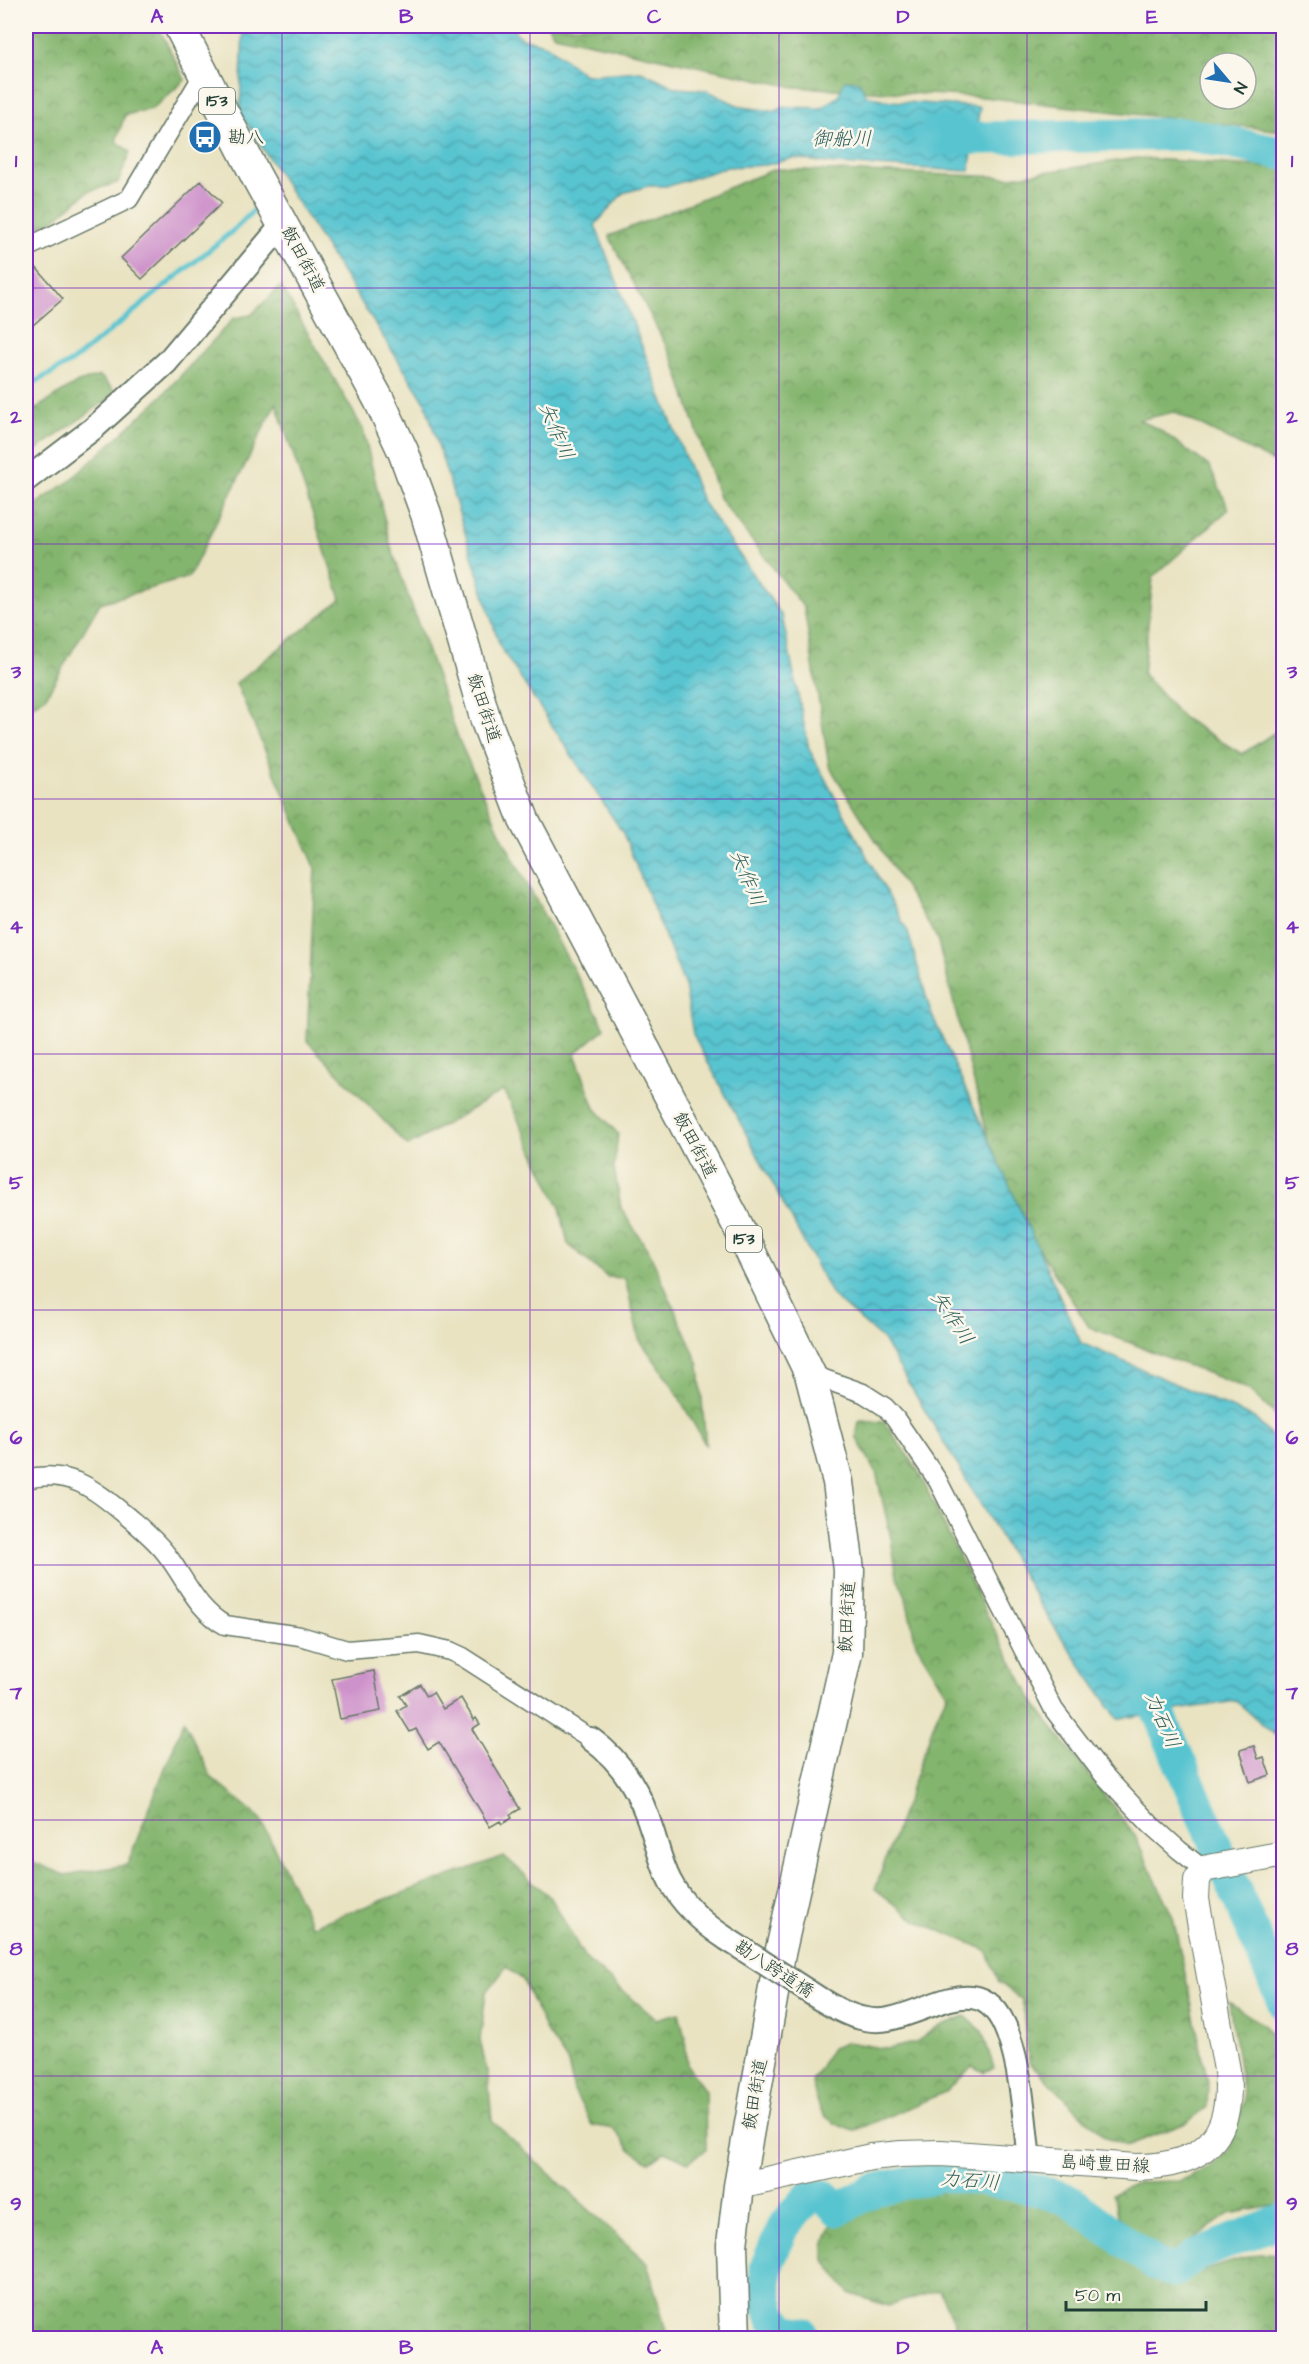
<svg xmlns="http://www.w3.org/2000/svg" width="1309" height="2364" viewBox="0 0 1309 2364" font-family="'Architects Daughter','Klee One',sans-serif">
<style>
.forest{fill:url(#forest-crowns);stroke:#527951;stroke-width:1.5;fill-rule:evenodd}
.water{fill:url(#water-waves);stroke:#3c8082;stroke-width:1.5}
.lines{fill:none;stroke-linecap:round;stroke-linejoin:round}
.stream{stroke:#58c4d0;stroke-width:5}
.river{stroke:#58c4d0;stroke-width:33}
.building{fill:#ce92cb}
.minor-casing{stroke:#676;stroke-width:21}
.tertiary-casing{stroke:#676;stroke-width:26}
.secondary-casing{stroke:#676;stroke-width:28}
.trunk-casing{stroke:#676;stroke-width:33}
.minor{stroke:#fff;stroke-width:18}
.tertiary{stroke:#fff;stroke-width:22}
.secondary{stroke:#fff;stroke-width:26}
.trunk{stroke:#fff;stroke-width:30}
.tertiary-bridge-casing{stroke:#676;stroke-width:26;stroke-linecap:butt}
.tertiary-bridge{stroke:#fff;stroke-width:22}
.grid{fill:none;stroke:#7b2cbf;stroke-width:1.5;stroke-opacity:0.55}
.labels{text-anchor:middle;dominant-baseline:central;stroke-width:5;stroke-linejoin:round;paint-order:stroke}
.shield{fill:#fbf7ec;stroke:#61756b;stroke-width:1.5}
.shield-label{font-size:16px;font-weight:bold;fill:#1f3d34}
.poi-label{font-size:18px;fill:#1f3d34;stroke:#fbf7ec;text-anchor:start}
.street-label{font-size:18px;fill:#1f3d34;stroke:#fbf7ec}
.water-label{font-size:20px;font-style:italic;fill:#2d5f5b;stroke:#fbf7ec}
.neatline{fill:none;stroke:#7b2cbf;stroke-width:2}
.grid-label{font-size:20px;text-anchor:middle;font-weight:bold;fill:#7b2cbf}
</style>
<defs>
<pattern id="forest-crowns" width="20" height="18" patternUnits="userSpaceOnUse" patternTransform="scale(1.5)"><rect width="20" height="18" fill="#84b56e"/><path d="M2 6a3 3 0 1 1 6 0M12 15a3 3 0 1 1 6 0" fill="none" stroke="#6b945b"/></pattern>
<pattern id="water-waves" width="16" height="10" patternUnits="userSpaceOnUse" patternTransform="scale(1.5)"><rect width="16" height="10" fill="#58c4d0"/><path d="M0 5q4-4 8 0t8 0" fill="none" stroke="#48a0aa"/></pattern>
</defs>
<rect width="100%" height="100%" fill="#fbf7ec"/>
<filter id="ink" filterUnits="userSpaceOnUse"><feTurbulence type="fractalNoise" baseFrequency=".0167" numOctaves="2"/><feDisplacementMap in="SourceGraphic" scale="12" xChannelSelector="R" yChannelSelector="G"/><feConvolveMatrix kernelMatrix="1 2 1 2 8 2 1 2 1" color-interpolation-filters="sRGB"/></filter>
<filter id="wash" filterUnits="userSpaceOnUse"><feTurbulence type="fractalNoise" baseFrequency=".008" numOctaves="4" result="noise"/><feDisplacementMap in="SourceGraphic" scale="24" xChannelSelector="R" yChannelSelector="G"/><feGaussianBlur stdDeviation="1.35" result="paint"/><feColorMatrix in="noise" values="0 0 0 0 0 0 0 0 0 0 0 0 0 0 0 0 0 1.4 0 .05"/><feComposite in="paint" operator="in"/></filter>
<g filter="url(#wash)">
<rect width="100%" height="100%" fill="#e9e3c2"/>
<path class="forest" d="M26,26H158L185,80L152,109L125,115L116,141L130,152L118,183L89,191L52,221L26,232Z
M548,26H1283V131L983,97L794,87L554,35ZM1210,63H1246V99H1210Z
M1137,158L1283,168V462H1274L1174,412L1139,420L1160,430L1210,467L1229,509L1153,577L1143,674L1183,718L1242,754L1283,727V1422L1248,1389L1089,1327L1002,1192L937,938L829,766L804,608L719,498L674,361L609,236L775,169L1011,177Z
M281,286L363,429L391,547L459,740L505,843L605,1028L575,1054L595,1108L618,1134L614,1168L621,1208L651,1255L699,1365L706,1446L672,1385L639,1339L625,1278L607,1277L568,1244L560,1208L504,1090L408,1146L307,1041L315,867L236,683L341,599L276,403L189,577L100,603L45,698L26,709V511L71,480L159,399L234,318L251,315Z
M100,376L117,393L26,457V415L78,382Z
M859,1421L884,1422L917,1469L993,1627L1035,1704L1134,1834L1173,1917L1208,2082L1207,2107L1186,2123L1126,2146L1104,2137L1029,2062L1022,2000L999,1982L986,1950L917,1921L875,1889L937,1715L947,1694L916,1644L905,1594L897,1577L891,1538L876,1472L856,1437Z
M184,1720L211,1777L260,1818L312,1926L504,1856L551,1898L585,1958L656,2019L679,2013L685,2037L687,2065L705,2091L706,2150L688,2162L665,2151L649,2162L631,2150L614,2129L592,2125L574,2091L568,2063L546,2031L523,1980L506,1967L486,1993L480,2040L488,2076L492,2121L647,2263L668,2338H26V1859L65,1875L127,1865Z
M1229,2002L1266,2027L1283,2057V2202L1278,2205L1229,2214L1172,2254L1150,2243L1119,2217L1112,2194L1139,2182L1179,2181L1212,2166L1229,2149L1244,2101Z
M965,2016L982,2031L994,2068L983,2072L972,2066L945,2092L854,2131C823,2121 819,2113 812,2081L832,2048L847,2042L887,2049L915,2043L935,2028Z
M945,2189L1006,2192L1053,2210L1097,2234L1147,2273L1171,2281L1260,2253L1283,2254V2338H966L959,2332L939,2290L888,2306L849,2293L824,2260V2245L833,2221C845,2217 855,2210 867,2205C890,2194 920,2193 945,2189Z"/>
<path class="water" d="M243,26H509L522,38L547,45L585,75L641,71L677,88L706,90L741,107L775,111L785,107L822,108L838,96L845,80L859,81L866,95L889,101L980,107L969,171L834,164L793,158L766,165L727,167L669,186H648L623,193L595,225L702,501L782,616L809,749L908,932L931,1013L1081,1343L1254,1418L1283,1448V1742L1236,1701L1118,1719L1049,1619L883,1340L832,1295L693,1034L685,986L623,833L500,647L425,402L240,113Z"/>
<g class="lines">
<path class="stream" d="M26,387L73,361L235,229L260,204"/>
<path class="river" d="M931,139L1187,134L1284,154
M1141,1672L1284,2004
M803,2338L802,2333L785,2331L772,2317L766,2297V2267L784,2226L809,2197L823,2196L838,2210L874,2190L943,2175L1022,2186L1067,2199L1154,2263L1173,2272L1197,2255L1284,2219"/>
</g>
<g id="blocks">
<path class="building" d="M201,181L222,203L142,279L121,258Z
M34,265L63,299L26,331V272Z
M374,1671L381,1711L340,1719L332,1679Z
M420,1684L427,1696L433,1692L443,1709L461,1698L474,1720L476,1718L480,1724L472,1729L520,1809L510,1815L512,1818L502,1824L500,1821L490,1827L439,1742L428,1749L416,1729L410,1732L397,1711L406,1705L400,1696Z
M1254,1746L1258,1759L1264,1757L1270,1775L1250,1782L1240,1750Z"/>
</g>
</g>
<g filter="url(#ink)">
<use href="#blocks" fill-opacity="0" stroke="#676" stroke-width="1.5"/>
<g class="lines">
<defs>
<path id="minor" d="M26,248L129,199L203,75
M810,1374L863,1393L885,1407L895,1418L938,1481L1054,1710L1103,1774L1151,1825L1179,1850L1203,1869
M26,1479C71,1468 95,1490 128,1517C142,1529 156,1540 167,1555C186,1580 197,1610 225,1625L300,1636L347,1650L419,1644L450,1651L463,1657L591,1739"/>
<path id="tertiary" d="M26,480L94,428L167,362L283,224
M591,1739C624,1763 641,1794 653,1833C658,1849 662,1866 670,1881C683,1906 704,1924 727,1939
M820,1999C841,2012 864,2024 889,2019C935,2010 984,1966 1008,2034C1022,2073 1024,2118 1029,2160"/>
<path id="secondary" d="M739,2186L871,2157L901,2154L941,2153L1136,2167C1203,2166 1234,2139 1227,2070L1196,1899L1197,1880L1203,1869L1284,1854"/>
<path id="trunk" d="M179,26L256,176L379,400L403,451L426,514L486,721L524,820L737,1224L810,1374L838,1482L849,1570L847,1653L780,1954L739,2186L732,2245L735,2338"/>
</defs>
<use href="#minor" class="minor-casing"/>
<use href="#tertiary" class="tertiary-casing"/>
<use href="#secondary" class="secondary-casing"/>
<use href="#trunk" class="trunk-casing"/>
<use href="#minor" class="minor"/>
<use href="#tertiary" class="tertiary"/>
<use href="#secondary" class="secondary"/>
<use href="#trunk" class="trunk"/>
<defs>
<path id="tertiary-bridge" d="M727,1939L820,1999"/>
</defs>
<use href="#tertiary-bridge" class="tertiary-bridge-casing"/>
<use href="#tertiary-bridge" class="tertiary-bridge"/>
</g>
</g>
<path class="grid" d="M282,26V2338M530,26V2338M779,26V2338M1027,26V2338M26,288H1284M26,544H1284M26,799H1284M26,1054H1284M26,1310H1284M26,1565H1284M26,1820H1284M26,2076H1284"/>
<defs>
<symbol id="bus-disc" viewBox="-11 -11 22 22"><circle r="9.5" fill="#1f6fb2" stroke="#fbf7ec"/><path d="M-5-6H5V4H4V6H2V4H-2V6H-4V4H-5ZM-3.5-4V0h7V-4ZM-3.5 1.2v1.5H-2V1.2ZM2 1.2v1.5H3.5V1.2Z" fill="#fff"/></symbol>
</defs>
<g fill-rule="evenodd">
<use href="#bus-disc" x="186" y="118" width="38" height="38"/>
</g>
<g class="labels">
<g class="shield">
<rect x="199" y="88" width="36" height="26" rx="4.5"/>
<rect x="726" y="1226" width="36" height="26" rx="4.5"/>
</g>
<g class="shield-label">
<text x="217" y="101">153</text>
<text x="744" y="1239">153</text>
</g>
<g class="poi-label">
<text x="228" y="137">勘八</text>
</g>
<g class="street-label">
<text transform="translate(303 259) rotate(62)">飯田街道</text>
<text transform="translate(484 708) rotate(72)">飯田街道</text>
<text transform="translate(695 1145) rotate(62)">飯田街道</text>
<text transform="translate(847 1617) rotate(-87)">飯田街道</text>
<text transform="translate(774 1969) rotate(33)">勘八跨道橋</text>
<text transform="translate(755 2094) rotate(-80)">飯田街道</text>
<text transform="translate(1105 2164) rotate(3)">島崎豊田線</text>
</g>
<g class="water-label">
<text x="842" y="139">御船川</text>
<text transform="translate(556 431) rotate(67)">矢作川</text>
<text transform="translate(747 878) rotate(67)">矢作川</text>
<text transform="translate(952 1318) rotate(56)">矢作川</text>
<text transform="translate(1162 1720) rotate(67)">力石川</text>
<text transform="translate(970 2181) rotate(5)">力石川</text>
</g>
</g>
<rect width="1309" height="2364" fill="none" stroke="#fbf7ec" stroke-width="66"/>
<g transform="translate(1228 81) rotate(119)"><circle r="28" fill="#fbf7ec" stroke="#a3ada2" stroke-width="1.5"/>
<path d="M0-4.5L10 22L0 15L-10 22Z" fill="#1f6fb2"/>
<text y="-9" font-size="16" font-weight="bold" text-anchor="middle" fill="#1f3d34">N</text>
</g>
<path d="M1066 2301v9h140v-9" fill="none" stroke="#1f3d34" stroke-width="3"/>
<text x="1075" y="2301" font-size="18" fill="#1f3d34" stroke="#fbf7ec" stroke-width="4.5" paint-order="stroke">50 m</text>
<rect x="33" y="33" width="1243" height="2298" class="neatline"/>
<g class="grid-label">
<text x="157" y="23">A</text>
<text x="406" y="23">B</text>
<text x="654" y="23">C</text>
<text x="903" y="23">D</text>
<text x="1152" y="23">E</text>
<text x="16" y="167">1</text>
<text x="1292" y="167">1</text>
<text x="16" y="423">2</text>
<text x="1292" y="423">2</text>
<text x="16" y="678">3</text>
<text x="1292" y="678">3</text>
<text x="16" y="933">4</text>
<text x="1292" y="933">4</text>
<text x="16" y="1189">5</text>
<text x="1292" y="1189">5</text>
<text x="16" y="1444">6</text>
<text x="1292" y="1444">6</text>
<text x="16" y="1699">7</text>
<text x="1292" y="1699">7</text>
<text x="16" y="1955">8</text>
<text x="1292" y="1955">8</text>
<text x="16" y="2210">9</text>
<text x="1292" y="2210">9</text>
<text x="157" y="2354">A</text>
<text x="406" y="2354">B</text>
<text x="654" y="2354">C</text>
<text x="903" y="2354">D</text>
<text x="1152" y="2354">E</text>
</g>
</svg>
